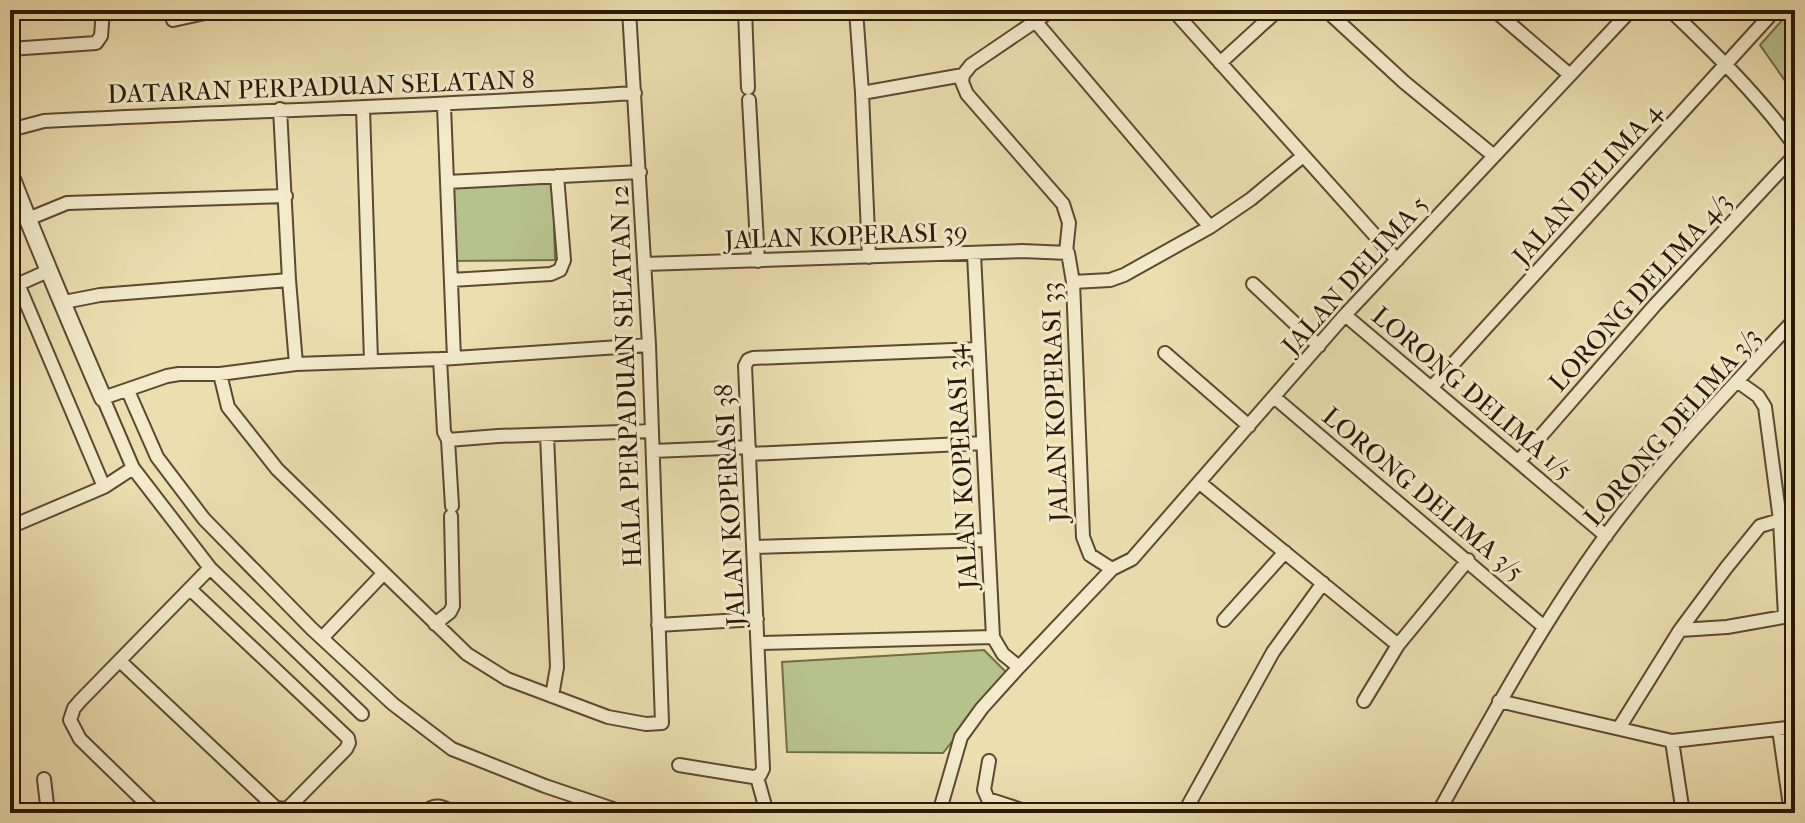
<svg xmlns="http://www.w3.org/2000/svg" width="1805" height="823" viewBox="0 0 1805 823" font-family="'IM FELL French Canon',serif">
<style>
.green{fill:#b7c18b;stroke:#726c49;stroke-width:2}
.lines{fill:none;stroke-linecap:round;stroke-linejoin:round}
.minor-casing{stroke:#5c4931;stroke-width:16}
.tertiary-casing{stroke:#5c4931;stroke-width:20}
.minor{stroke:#f2eacb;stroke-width:12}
.tertiary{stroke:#f2eacb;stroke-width:16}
.labels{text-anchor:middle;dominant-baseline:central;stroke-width:6;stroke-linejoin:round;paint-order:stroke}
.street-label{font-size:26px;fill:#2d1707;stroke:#f2eacb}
</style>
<rect width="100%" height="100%" fill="#ebdeaf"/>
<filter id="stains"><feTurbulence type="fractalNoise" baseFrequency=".0025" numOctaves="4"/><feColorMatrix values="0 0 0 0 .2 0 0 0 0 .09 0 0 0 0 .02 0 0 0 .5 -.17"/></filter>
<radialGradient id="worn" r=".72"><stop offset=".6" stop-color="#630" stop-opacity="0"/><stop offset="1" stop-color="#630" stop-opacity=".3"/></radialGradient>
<path class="green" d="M1791,10H1795V95L1760,45Z
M553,180L555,260L450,261L449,184Z
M984,650L1007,673L943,753L787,752L782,662Z"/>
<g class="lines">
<defs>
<path id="minor" d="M745,10L748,88
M856,10L862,93
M1173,10L1397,260
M1326,10L1404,82L1494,156
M1494,10L1570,75
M1670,10C1715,53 1758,95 1795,146
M173,20L205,13L262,10
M1035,21L1210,227
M10,49L96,43L101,36L103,10
M1220,63L1278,10
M963,75L962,82L967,94L1063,204L1069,223L1066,252
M963,75L971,65L1052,10
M749,100L758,261
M444,106L454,358
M363,108L371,361
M280,109L289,280L296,364
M10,130L44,121C241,111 438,106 635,93
M447,182L640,172
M28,219L67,203L286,196
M974,254L993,637L1003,654L1019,667
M869,257L862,93L963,75
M645,264L1022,251L1068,253L1073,282L1083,537L1090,555L1112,569
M451,280L551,274L560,270L564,260L557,176
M1073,282L1110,280L1124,275L1210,227L1251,199L1303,156
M18,284L104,487
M1253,284L1319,346
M10,288L48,271
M64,302L100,295L289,280
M1345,315L1606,536
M1165,353L1249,426
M440,359L444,432L448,440
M220,374L228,407L277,469L467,654L507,679L608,717L646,724L662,723L649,345L629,10
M1737,381L1758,396L1765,407L1780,520L1785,616
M1432,387L1775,10
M128,391L157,457L204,519L312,629L393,704L452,749L545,786L625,813
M1274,397L1543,626
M547,435L557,667L552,696
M653,451L749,447
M750,454L983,443
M1519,461L1655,305L1795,155
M1200,483L1398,645
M452,506L448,440L498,436L652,431
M10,527L104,487L133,468
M754,547L988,540
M1224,620L1285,552
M435,624L450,612L453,606L451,516
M658,625L757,619
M1680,630L1727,627L1795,615
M322,638L383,574
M758,643L993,637
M121,662L276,808L287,809L346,749L349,743L348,738L190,589
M1364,701L1398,645L1468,560
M1499,701L1672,741L1795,727
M362,714L210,568L133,468L103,398L167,376L179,374H220L296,364L440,359L649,345
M1619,728L1680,630L1726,568L1760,526L1780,520
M1779,729L1791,813
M1672,741L1683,813
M989,761L984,790L988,799L1031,813
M679,765L753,777L760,775L763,769L745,366L748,360L753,358L978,349
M757,777L767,813
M44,779L48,813
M156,813L80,739L70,720L74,708L81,700L210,568
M424,813C435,802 443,807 455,813
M939,813L961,737L982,708L1019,667L1112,569L1132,559L1345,315L1631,10
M1184,813L1273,652L1323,583
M1438,813C1490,719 1541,625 1604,538C1661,460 1729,390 1795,319"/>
<path id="tertiary" d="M10,174C39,249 71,324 103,398"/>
</defs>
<use href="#minor" class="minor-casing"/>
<use href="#tertiary" class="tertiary-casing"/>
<use href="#minor" class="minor"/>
<use href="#tertiary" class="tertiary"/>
</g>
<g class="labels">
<g class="street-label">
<text transform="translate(321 87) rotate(-2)">DATARAN PERPADUAN SELATAN 8</text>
<text transform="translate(1587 184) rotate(-48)">JALAN DELIMA 4</text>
<text transform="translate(846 236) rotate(-2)">JALAN KOPERASI 39</text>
<text transform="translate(1355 275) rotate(-48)">JALAN DELIMA 5</text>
<text transform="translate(1640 292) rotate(-48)">LORONG DELIMA 4/3</text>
<text transform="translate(626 376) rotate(-92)">HALA PERPADUAN SELATAN 12</text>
<text transform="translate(1472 393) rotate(40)">LORONG DELIMA 1/5</text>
<text transform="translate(1055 402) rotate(-92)">JALAN KOPERASI 33</text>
<text transform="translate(1672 427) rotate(-49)">LORONG DELIMA 3/3</text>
<text transform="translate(962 467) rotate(-93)">JALAN KOPERASI 34</text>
<text transform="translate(1423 494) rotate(40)">LORONG DELIMA 3/5</text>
<text transform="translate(730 505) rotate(-93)">JALAN KOPERASI 38</text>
</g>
</g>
<rect width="1805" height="823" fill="none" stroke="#ebdeaf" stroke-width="40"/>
<rect x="12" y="12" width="1781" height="799" fill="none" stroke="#2d1707" stroke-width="4"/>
<rect x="20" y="20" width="1765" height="783" fill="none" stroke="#2d1707" stroke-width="2"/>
<rect width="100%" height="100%" filter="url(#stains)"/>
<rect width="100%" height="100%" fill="url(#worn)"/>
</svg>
